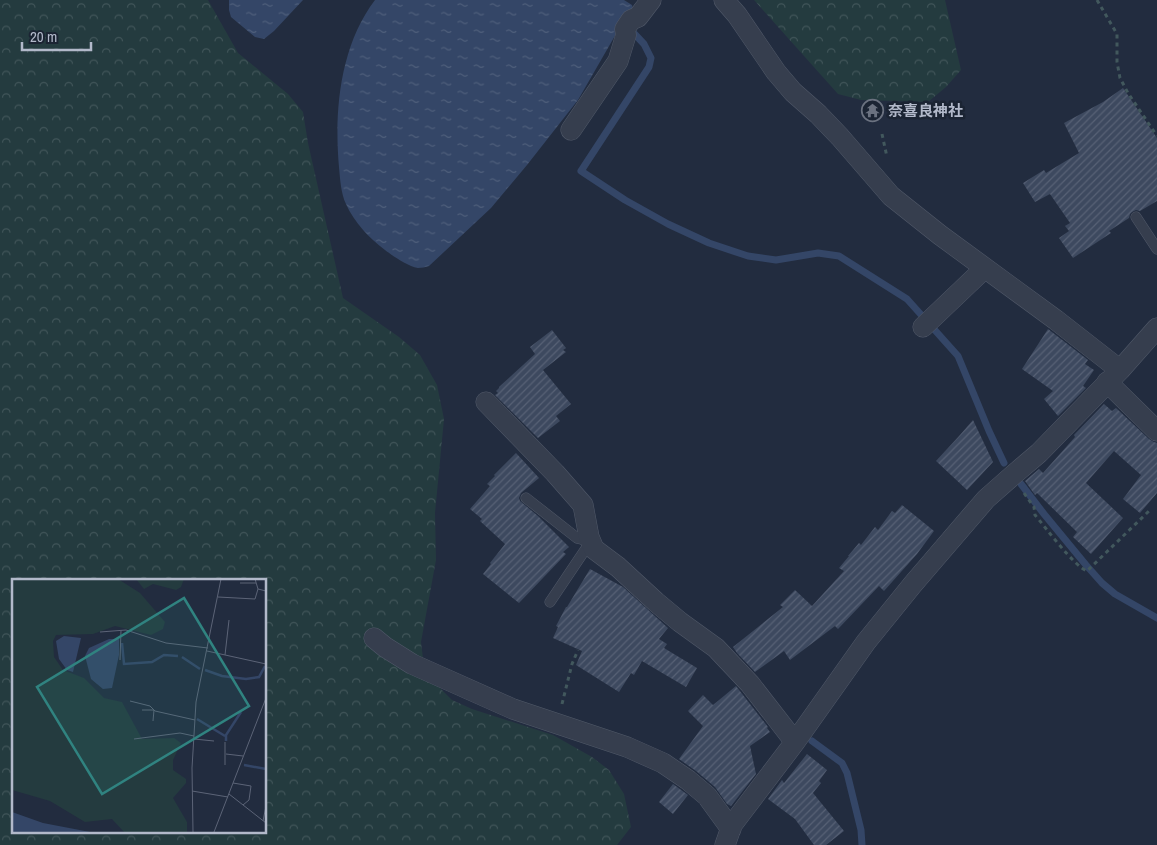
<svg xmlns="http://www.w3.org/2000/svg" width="1157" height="845" viewBox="0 0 1157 845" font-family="'Archivo Narrow','Noto Sans JP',sans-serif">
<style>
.forest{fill:url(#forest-crowns);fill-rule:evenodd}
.water{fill:url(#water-ripples)}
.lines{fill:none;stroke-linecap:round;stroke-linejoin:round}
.stream{stroke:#344667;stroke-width:7}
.building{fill:url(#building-hatch)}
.service-casing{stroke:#515969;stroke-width:11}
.minor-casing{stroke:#515969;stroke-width:21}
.path{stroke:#42585d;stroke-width:3;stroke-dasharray:4 4;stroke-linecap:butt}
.service{stroke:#363e4e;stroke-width:10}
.minor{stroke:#363e4e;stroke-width:20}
.labels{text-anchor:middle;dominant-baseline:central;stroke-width:5;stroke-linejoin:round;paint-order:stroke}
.poi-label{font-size:15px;font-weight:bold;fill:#b2b9ca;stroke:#1b2433;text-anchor:start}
.inset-river{fill:none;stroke:#344667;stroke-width:2.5}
.inset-road{fill:none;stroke:#5c6477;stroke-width:1}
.view{fill:#308380;fill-opacity:0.15;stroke:#308380;stroke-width:2.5}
.inset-edge{fill:none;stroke:#b2b9ca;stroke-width:2.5}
</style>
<defs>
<pattern id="forest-crowns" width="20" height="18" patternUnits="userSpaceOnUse" patternTransform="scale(1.25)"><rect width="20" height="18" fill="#243b3f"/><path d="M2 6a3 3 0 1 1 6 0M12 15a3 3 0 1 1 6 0" fill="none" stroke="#415559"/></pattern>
<pattern id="water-ripples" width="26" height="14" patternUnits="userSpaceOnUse" patternTransform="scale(1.25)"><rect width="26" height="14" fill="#344667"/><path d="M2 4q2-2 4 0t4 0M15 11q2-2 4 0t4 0" fill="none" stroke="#4f5f7b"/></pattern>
<pattern id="building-hatch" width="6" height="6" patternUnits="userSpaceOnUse" patternTransform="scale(1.25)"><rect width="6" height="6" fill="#3d495f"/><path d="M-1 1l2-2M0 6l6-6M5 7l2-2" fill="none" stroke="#576175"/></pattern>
</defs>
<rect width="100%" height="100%" fill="#222c3f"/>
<path class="forest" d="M0,0H208L238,53L288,94L303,112L308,143L343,298L399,337L420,355L437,385L444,419L435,513L436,560L421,642L424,667L439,687L452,700L472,709L553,735L592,757L609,770L624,794L631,827L617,845H0ZM14,580H265V831H14Z
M754,0H945L961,70L946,87L928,102L861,100L838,94Z"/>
<path class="water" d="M229,0H303L274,31L264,39L255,37L231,17L229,10Z
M375,0H624L632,5L633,9L620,27L578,100L527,165L491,208L429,266C426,267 421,268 418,268C407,266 393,256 385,250C369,238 354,222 346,204C341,194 340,178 339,167C334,111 340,46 375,0Z"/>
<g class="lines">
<path class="stream" d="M629,28L644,44L651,58L649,67L581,171L625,200L668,224L709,243L748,256L776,260L818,253L839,256L888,287L907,299L958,356L989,431L1004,463
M1021,484L1044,514L1086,565L1102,583L1115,594L1157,618
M812,741L842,763L847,773L861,830L862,845"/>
</g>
<path class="building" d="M1123,88L1157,138V201L1140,211L1136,210L1132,212L1130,214L1129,218L1109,231L1111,233L1073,258L1059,238L1069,231L1065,226L1070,223L1050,194L1035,202L1023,183L1044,170L1046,173L1079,153L1064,123L1103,102Z
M1048,329L1088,360L1085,364L1094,370L1083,386L1086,388L1058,416L1044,399L1053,391L1022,369Z
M552,330L566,348L563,350L566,352L543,370L571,404L556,416L560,421L538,438L495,395L498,393L496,391L499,388V387L535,354L530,347Z
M1104,404L1112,411L1116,408L1149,439L1154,442L1157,443V493L1140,513L1123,499L1141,475L1114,451L1086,483L1123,518L1091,554L1073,537L1077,532L1037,493L1035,495L1025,481L1039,469L1043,473L1075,437L1074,435Z
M973,420L993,462L967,490L936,461L960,435Z
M516,453L539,478L521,493L519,498L520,501L538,516L569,547L563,552L566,554L519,603L483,574L491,564L490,563L505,544L480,521L482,519L470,509L490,486L487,484L495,476L494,475Z
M902,505L934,531L917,554L884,591L879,586L838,629L835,626L790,660L784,651L755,672L737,653L733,647L783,607L780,605L795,590L812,606L844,571L839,568L849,556H848L859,543L861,545L875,527L878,530L892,511L895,513Z
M590,569L623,587L668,628L659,639L667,644L664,648L697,668L686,687L642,661L634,675L631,673L619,692L576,665L582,651L553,638L558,627L556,626L566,607H567Z
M736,686L768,727L767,728L770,732L750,746L756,774L731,806L727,804L715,787L696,771L679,759L703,726L688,711L703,695L713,705Z
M807,754L827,770L819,781L821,783L813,793L844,831L826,845H814L795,819L768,799L782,780L784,783Z
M673,784L688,795L673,814L659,802Z"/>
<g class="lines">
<defs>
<path id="service" d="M1136,217L1157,249
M526,498L577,538L591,541L550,602"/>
<path id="minor" d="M724,0L737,15L776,72L793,92L818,114L840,137L891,196L940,235L1056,320L1120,370
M571,130L618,61L626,35L625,29L631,20L638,17L651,0
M923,327L985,268
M1107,382L1157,431
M486,402L555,473L583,505L589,537L594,549L618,567L656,602L680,622L716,648L750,684L795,742
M374,638L385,647L412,664L513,709L627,747L663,763L688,780L707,796L731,829
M725,845L732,825L795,742L866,642L913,584L986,499L1012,476L1039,453L1120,370L1157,328"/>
</defs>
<use href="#service" class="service-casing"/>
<use href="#minor" class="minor-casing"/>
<path class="path" d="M1097,0L1117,34V62L1120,78L1128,93L1157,136
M882,134L887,157
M1024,493L1034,507L1035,515C1046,528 1074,566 1087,571L1149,511
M562,704L572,664L578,650"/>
<use href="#service" class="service"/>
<use href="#minor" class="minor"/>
</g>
<defs>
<symbol id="temple-ring" viewBox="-11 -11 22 22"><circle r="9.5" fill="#1b2433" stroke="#6b7280" stroke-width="1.5"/><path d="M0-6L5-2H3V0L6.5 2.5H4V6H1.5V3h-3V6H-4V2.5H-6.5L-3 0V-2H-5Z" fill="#6b7280"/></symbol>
</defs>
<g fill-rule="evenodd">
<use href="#temple-ring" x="860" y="98" width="25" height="25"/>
</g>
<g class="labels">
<g class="poi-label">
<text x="888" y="110">奈喜良神社</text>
</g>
</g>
<g transform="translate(12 579)">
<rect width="254" height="254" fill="#222c3f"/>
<path d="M0,0H106L128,14L153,43L151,50L139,56L103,47L81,55L44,56L41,62L42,78L51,91L72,99L92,119L110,123L130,160L162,159L169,164L161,181V191L174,200V204L161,219L175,243V253H112L100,240L73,243L38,222L0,211ZM124,0H172L169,8L164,11L141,5L132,10Z" fill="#243b3f"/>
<path d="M52,57L69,59L61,93L55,91L47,80L44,62ZM97,60H107V76L100,109L91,110L79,100L73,77L77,69ZM0,233L31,244L78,253H0Z" fill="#344667"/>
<path class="inset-river" d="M110,64L112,85L140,83L152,76L166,77M170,78L188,90M193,91L210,97L234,100L247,98L253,87M185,140L213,157M214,162V156L229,133M232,186L254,190"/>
<path class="inset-road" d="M243,0L246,10L254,12M228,4H244M206,18L243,20L246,10M88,53L114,51L154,64L196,69M195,72L254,85M213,76L217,41M108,81L109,51M118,122L138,127L143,132L183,141M130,131H142L141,142M122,160L168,154L182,157M182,160L202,162M214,175L231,177M213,186V163M221,204L239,207L237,221L231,226M180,212L216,218M217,215L254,244M251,242L254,227M181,253L180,189L184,123L209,0M202,253L254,119"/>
<path class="view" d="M172,19L237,127L90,215L25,108Z"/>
<rect width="254" height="254" class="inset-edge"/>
</g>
<path d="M22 42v8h69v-8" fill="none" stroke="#b2b9ca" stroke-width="2.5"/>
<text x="30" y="42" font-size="15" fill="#b2b9ca" stroke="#1b2433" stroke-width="4" paint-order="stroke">20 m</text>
</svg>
